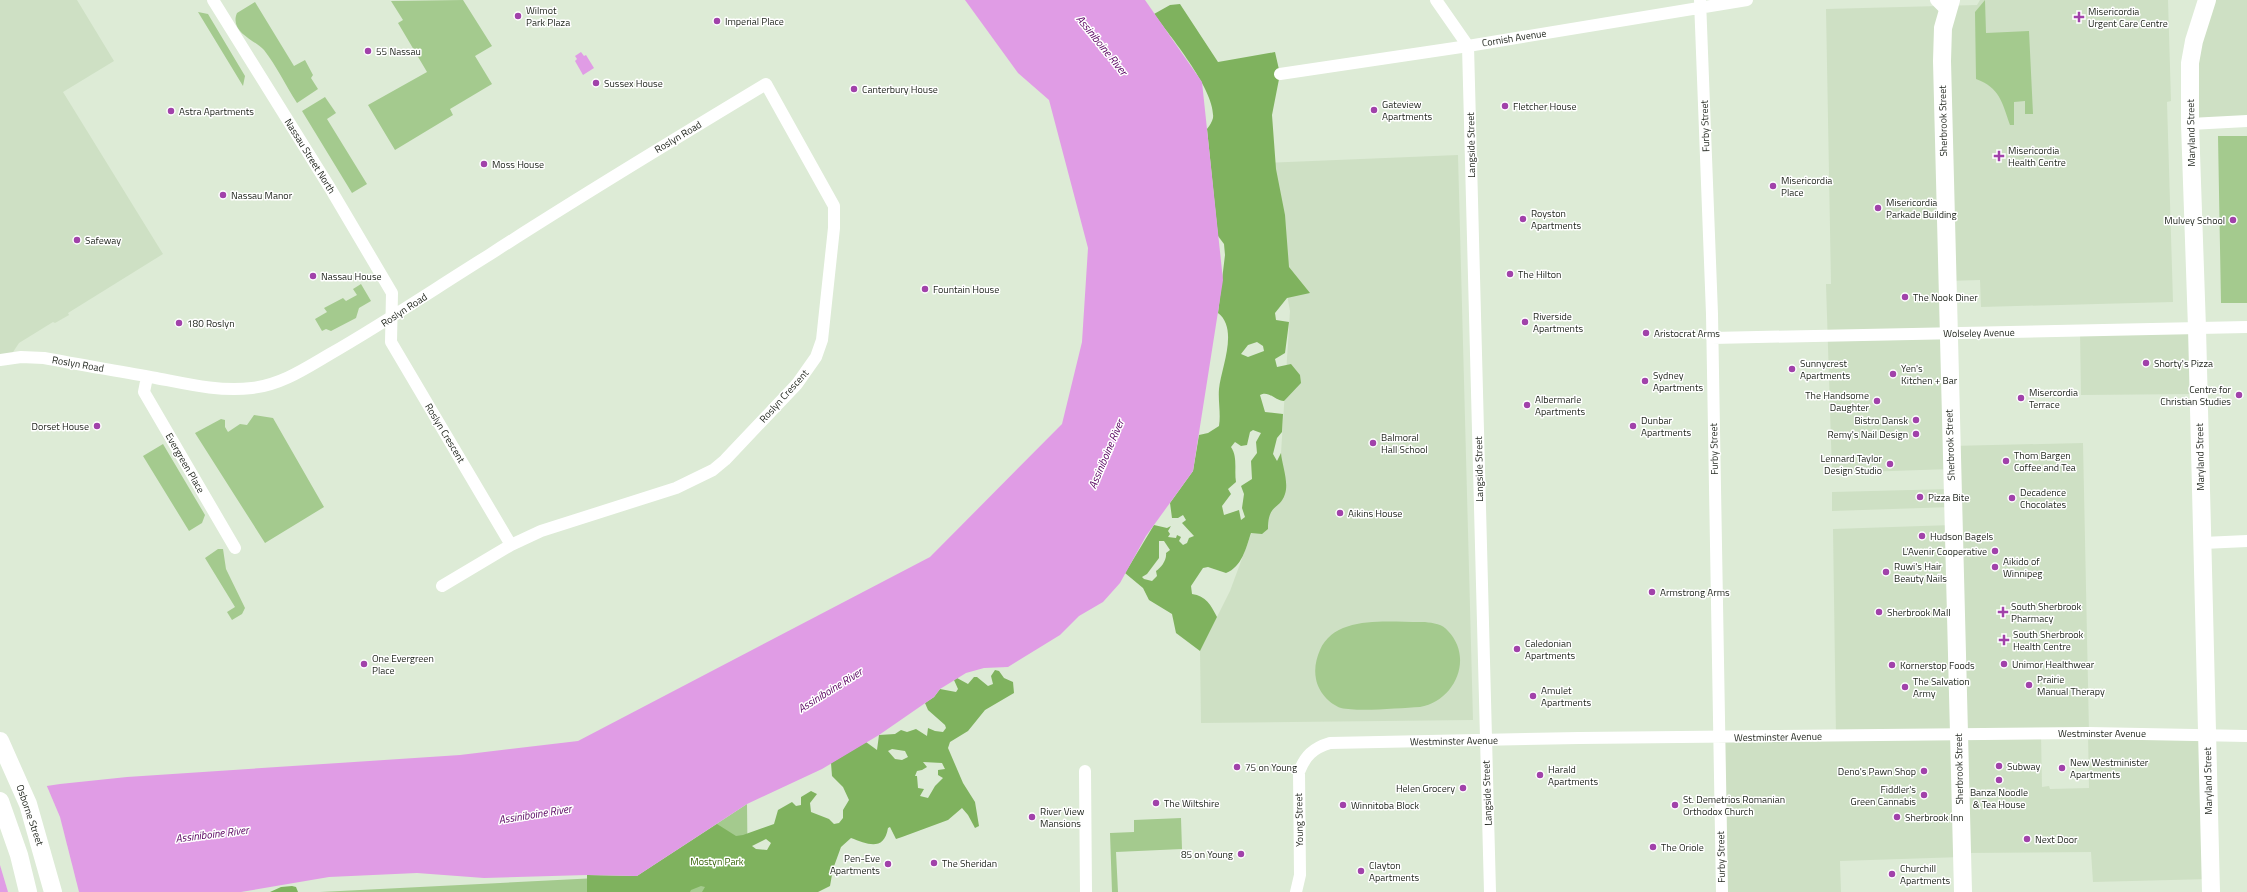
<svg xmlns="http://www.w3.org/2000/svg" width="2247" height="892" viewBox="0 0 2247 892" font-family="'Titillium Web',sans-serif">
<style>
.built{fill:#cee0c4;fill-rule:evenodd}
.green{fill:#a4ca8e}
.forest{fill:#7fb25e;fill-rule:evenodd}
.water{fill:#e09ce5}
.pier{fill:#ddebd6}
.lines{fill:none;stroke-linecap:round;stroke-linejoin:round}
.minor{stroke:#fff;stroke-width:12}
.secondary{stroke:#fff;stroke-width:18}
.poi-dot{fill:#a142aa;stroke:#fff;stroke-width:1.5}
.labels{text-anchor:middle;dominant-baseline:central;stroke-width:3;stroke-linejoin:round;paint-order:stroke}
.poi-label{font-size:10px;fill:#232820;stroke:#fff;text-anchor:start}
.street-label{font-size:10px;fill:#232820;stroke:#fff}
.park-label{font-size:10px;fill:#325f01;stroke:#fff}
.water-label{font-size:11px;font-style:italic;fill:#57005f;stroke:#fff}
</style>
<rect width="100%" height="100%" fill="#ddebd6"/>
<path class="built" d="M0,0H77L114,61L63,92L163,254L68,313L69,315L55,323L53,322L19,343L9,358L0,360Z
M1980,0H2168L2171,101L2167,102L2173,302L1981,307L1980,280L1946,281L1951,446L2083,443L2089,732L2207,735L2210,879L2093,882L2091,852L1962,853V857L1840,861L1841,892H1722L1719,737L1836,736L1833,529L1952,525V507L1832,511V492L1951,489V469L1832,473L1826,284H1831L1826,9L1977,5ZM2041,733H2088L2089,788L2050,789L2049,786L2042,787Z
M2207,0H2247V121L2190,124Z
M1458,155L1473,720L1201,723L1200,651L1230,591L1281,453L1290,311L1263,163Z
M2197,328L2199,394L2081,395L2080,331Z"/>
<path class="green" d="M463,0L492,46L475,56L492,84L450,109L453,115L395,150L368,105L427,72L398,23L403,20L391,1Z
M1985,0L1986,33L2029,31L2033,114H2025V101L2014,102V125H2010C2002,102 2000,88 1976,79L1975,12Z
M255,2L294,66L305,60L313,75L311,78L318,89L297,103C286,86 276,65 264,50C255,40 229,32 237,13Z
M198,12L208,14L245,76L243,86Z
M325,97L336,113L327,119L367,184L352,193L302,111Z
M2218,136H2247V303H2221Z
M361,284L371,301L359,308L356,318L331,331L326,329L322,331L315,319L327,312L324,308L343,298L346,301L357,295L353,289Z
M254,415L273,418L324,507L265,543L195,433L221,419L225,420V427L228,432L240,424L247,425Z
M163,444L205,515L202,523L189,531L143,456Z
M218,549H223L226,569L245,608L242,614L232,620L227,612L235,607L205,558Z
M1425,622C1433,623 1443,624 1448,631C1474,658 1455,701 1420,707C1401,708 1358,712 1341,708C1329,704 1318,691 1316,679C1314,669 1316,659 1320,650C1336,613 1393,623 1425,622Z
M747,804L748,892H320L637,876Z
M1181,818L1182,849L1116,852L1118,892H1112L1110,833L1134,832V820Z"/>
<path class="forest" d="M1180,4L1218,62L1275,52L1280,74L1272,115L1276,169L1285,215L1289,267L1310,293L1287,298L1275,313L1276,320L1289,322L1285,353L1275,359L1277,367L1291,364L1300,375L1301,383L1284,401C1275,401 1269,390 1260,395L1265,412L1283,414L1282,432L1277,438L1273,454L1277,461L1281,453C1282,465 1289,482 1285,494C1280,510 1268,503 1268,529L1262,534L1251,533C1246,548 1242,567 1226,573L1208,567L1203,568L1191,586L1192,594C1206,596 1211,605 1217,617L1200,651L1176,633L1172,614L1149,600L1143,588L1125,573L1154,525L1167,528L1171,526L1168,531L1170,534L1168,537L1176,538L1177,535L1181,537L1179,541L1183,545L1187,543L1189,538L1194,536L1182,523L1186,520L1183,515L1178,518H1172L1170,503L1193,471L1199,435L1208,433L1219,426C1221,414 1218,401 1219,389C1221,368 1239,329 1218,313L1225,255L1224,244L1218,236L1207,129C1210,125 1212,122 1213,118C1216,91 1170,36 1154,14L1170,5ZM1257,342L1263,346L1264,351L1248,357L1241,354L1248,345ZM1253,430L1261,433L1256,442L1257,453L1251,461L1252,479L1241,486L1244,494L1242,508L1245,517L1241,520L1239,510L1224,515L1222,506L1231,494L1228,489L1236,482C1234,471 1238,457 1231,447L1235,442L1241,446L1247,445L1250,432ZM1159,541H1164L1170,550L1166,553C1167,560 1161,568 1156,571L1157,576L1152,581L1144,579L1142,577L1147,574L1159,558Z
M995,670L999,671L1004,678L1013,682L1014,693L985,710L968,731L950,742L948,748L963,783L975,802L979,826L975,828L968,815L962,808L948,820L902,837L896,839L890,827L888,828C884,852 867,844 851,838L841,847L833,869L830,886L818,892H702L705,887L701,886L691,890L690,892H587V875L637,876L717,824L736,836L743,835L774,824L778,810L792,802L796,806L801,805V797L811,791L817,794L810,803L811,812L829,819L834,824L839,823L843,818V810L849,800L843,787L832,776L831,763L866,742L877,750L879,735L895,734L901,730L907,732L916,729L927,736L928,728L935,731L943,732L946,728L945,725L928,710L925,703L934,697L940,689L956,692L958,689L954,680L957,678L968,684L974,677H977L988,686L993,684L991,676ZM892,749L905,751L908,757L902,760L895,759L888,751ZM923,762L942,763L945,769L938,770V775L943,778L935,786L928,798L920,796L924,789L918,788L917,776H915L917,771L922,770L927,767ZM766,839L771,843L767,850L756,849L752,846Z
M292,886L296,887L298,892H270L281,887Z"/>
<path class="water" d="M965,0H1145L1202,82L1223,280L1193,471L1146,536L1120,583L1103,602L1079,616L1060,635L1008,667L984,668L966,673L940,689L934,697L879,735L822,769L747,804L637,876L587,875L484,878L417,873L329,877L241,892H0V793L60,784L127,777L460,755L578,741L930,557L1062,424L1082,342L1088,248L1049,100L1018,73Z
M581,52L584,56L586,55L594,68L583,75L575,61L577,59L575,56Z"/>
<path class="pier" d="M46,784L60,817L79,892H8L0,865V791Z"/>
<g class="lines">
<path class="minor" d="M1436,0L1468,46L1490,892
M1700,0L1712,314L1722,892
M1936,0L1947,11
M1280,74L1468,46L1747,0
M2190,124L2247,121
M1712,338L2247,327
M0,360L21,357L44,358C81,365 118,371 156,378C187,384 220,392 252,388C281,385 306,368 330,354C384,323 436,288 489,255C580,196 673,140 766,84L834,206V228L822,340L816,357L797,384L725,460L713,470L676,488L541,531L511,545L391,342L392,293L330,188L213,0
M147,377L144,392L235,548
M2203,543L2247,541
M442,586L511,545
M1085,771L1086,892
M1296,892L1300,875L1299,772C1305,756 1313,748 1330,743L1579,738L2089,733L2247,736"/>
<path class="secondary" d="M1951,0L1943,28L1942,61L1963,892
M2207,0L2194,41L2190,63V124L2197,328L2211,892
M0,741L28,804L53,892
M0,801L19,855L28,892"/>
</g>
<g class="poi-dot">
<circle cx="518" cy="16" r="4"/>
<path d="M2077 11h4v4h4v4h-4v4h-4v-4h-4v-4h4z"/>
<circle cx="717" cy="21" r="4"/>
<circle cx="368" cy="51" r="4"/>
<circle cx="596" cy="83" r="4"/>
<circle cx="854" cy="89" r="4"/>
<circle cx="1505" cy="106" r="4"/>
<circle cx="1374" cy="110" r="4"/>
<circle cx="171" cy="111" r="4"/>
<path d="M1997 150h4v4h4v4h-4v4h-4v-4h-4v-4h4z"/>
<circle cx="484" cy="164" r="4"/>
<circle cx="1773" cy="186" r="4"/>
<circle cx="223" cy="195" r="4"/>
<circle cx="1878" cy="208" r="4"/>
<circle cx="1523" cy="219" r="4"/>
<circle cx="2233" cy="220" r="4"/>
<circle cx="77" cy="240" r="4"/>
<circle cx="1510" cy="274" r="4"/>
<circle cx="313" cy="276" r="4"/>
<circle cx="925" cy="289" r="4"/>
<circle cx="1905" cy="297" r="4"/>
<circle cx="1525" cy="322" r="4"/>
<circle cx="179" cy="323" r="4"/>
<circle cx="1646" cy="333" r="4"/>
<circle cx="2146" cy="363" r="4"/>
<circle cx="1792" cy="369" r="4"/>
<circle cx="1893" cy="374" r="4"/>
<circle cx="1645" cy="381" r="4"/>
<circle cx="2239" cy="395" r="4"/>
<circle cx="2021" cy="398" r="4"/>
<circle cx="1877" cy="401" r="4"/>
<circle cx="1527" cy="405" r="4"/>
<circle cx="1916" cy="420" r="4"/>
<circle cx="97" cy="426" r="4"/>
<circle cx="1633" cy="426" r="4"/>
<circle cx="1916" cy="434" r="4"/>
<circle cx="1373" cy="443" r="4"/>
<circle cx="2006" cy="461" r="4"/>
<circle cx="1890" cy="464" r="4"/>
<circle cx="1920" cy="497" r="4"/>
<circle cx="2012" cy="498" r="4"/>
<circle cx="1340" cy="513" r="4"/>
<circle cx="1922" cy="536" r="4"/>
<circle cx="1995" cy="551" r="4"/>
<circle cx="1995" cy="567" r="4"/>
<circle cx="1886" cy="572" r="4"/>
<circle cx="1652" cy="592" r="4"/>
<circle cx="1879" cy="612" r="4"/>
<path d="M2001 606h4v4h4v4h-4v4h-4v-4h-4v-4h4z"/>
<path d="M2002 634h4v4h4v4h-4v4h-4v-4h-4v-4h4z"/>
<circle cx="1517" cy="649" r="4"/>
<circle cx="364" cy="664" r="4"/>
<circle cx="2004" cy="664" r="4"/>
<circle cx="1892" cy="665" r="4"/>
<circle cx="2029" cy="685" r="4"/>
<circle cx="1905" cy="687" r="4"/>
<circle cx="1533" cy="696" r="4"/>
<circle cx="1999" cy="766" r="4"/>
<circle cx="1237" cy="767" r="4"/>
<circle cx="2062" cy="768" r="4"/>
<circle cx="1924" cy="771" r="4"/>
<circle cx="1540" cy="775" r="4"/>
<circle cx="1999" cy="780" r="4"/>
<circle cx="1463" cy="788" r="4"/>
<circle cx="1924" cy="795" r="4"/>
<circle cx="1156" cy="803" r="4"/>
<circle cx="1343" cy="805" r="4"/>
<circle cx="1675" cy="805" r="4"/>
<circle cx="1032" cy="817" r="4"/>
<circle cx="1897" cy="817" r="4"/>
<circle cx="2027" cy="839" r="4"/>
<circle cx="1653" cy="847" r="4"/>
<circle cx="1241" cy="854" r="4"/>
<circle cx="934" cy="863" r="4"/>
<circle cx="888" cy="864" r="4"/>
<circle cx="1361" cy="871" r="4"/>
<circle cx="1892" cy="874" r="4"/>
</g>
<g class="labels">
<g class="poi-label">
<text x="526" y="10">Wilmot<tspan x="526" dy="12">Park Plaza</tspan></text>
<text x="2088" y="11">Misericordia<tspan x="2088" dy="12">Urgent Care Centre</tspan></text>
<text x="725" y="21">Imperial Place</text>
<text x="376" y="51">55 Nassau</text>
<text x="604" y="83">Sussex House</text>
<text x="862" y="89">Canterbury House</text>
<text x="1382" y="104">Gateview<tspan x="1382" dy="12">Apartments</tspan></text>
<text x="1513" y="106">Fletcher House</text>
<text x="179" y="111">Astra Apartments</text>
<text x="2008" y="150">Misericordia<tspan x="2008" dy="12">Health Centre</tspan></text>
<text x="492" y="164">Moss House</text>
<text x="1781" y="180">Misericordia<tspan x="1781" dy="12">Place</tspan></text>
<text x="231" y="195">Nassau Manor</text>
<text x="1886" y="202">Misericordia<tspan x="1886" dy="12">Parkade Building</tspan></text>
<text x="1531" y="213">Royston<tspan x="1531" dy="12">Apartments</tspan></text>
<text x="2225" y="220" text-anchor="end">Mulvey School</text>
<text x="85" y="240">Safeway</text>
<text x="1518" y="274">The Hilton</text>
<text x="321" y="276">Nassau House</text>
<text x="933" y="289">Fountain House</text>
<text x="1913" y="297">The Nook Diner</text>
<text x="1533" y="316">Riverside<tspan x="1533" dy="12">Apartments</tspan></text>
<text x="187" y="323">180 Roslyn</text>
<text x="1654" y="333">Aristocrat Arms</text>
<text x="1800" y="363">Sunnycrest<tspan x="1800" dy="12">Apartments</tspan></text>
<text x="2154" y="363">Shorty's Pizza</text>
<text x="1901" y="368">Yen's<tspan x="1901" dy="12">Kitchen + Bar</tspan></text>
<text x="1653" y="375">Sydney<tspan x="1653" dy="12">Apartments</tspan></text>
<text x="2231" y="389" text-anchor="end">Centre for<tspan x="2231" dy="12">Christian Studies</tspan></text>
<text x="2029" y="392">Misercordia<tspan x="2029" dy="12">Terrace</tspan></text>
<text x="1869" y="395" text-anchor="end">The Handsome<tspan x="1869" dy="12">Daughter</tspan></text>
<text x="1535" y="399">Albermarle<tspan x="1535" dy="12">Apartments</tspan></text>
<text x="1641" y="420">Dunbar<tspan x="1641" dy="12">Apartments</tspan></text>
<text x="1908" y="420" text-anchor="end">Bistro Dansk</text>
<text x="89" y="426" text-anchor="end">Dorset House</text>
<text x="1908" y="434" text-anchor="end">Remy's Nail Design</text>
<text x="1381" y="437">Balmoral<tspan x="1381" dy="12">Hall School</tspan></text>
<text x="2014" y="455">Thom Bargen<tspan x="2014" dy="12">Coffee and Tea</tspan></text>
<text x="1882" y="458" text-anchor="end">Lennard Taylor<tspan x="1882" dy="12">Design Studio</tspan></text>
<text x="2020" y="492">Decadence<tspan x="2020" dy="12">Chocolates</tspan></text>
<text x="1928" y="497">Pizza Bite</text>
<text x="1348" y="513">Aikins House</text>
<text x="1930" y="536">Hudson Bagels</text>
<text x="1987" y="551" text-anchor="end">L’Avenir Cooperative</text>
<text x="2003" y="561">Aikido of<tspan x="2003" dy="12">Winnipeg</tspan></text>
<text x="1894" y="566">Ruwi's Hair<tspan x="1894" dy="12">Beauty Nails</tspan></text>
<text x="1660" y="592">Armstrong Arms</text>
<text x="2011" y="606">South Sherbrook<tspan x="2011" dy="12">Pharmacy</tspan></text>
<text x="1887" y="612">Sherbrook Mall</text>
<text x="2013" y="634">South Sherbrook<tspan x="2013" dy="12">Health Centre</tspan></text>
<text x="1525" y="643">Caledonian<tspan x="1525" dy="12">Apartments</tspan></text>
<text x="372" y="658">One Evergreen<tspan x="372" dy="12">Place</tspan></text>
<text x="2012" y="664">Unimor Healthwear</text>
<text x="1900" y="665">Kornerstop Foods</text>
<text x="2037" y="679">Prairie<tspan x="2037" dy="12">Manual Therapy</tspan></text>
<text x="1913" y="681">The Salvation<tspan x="1913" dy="12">Army</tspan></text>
<text x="1541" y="690">Amulet<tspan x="1541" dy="12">Apartments</tspan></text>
<text x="2070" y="762">New Westminister<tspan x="2070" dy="12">Apartments</tspan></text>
<text x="2007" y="766">Subway</text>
<text x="1245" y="767">75 on Young</text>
<text x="1548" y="769">Harald<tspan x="1548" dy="12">Apartments</tspan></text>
<text x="1916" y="771" text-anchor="end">Deno's Pawn Shop</text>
<text x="1455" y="788" text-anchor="end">Helen Grocery</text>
<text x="1916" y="789" text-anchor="end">Fiddler's<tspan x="1916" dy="12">Green Cannabis</tspan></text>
<text x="1999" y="792" text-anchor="middle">Banza Noodle<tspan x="1999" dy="12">&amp; Tea House</tspan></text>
<text x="1683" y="799">St. Demetrios Romanian<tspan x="1683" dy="12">Orthodox Church</tspan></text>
<text x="1164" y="803">The Wiltshire</text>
<text x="1351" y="805">Winnitoba Block</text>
<text x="1040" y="811">River View<tspan x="1040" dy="12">Mansions</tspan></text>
<text x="1905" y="817">Sherbrook Inn</text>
<text x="2035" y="839">Next Door</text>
<text x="1661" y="847">The Oriole</text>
<text x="1233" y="854" text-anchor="end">85 on Young</text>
<text x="880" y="858" text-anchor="end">Pen-Eve<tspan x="880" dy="12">Apartments</tspan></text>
<text x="942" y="863">The Sheridan</text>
<text x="1369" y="865">Clayton<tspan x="1369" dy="12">Apartments</tspan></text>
<text x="1900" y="868">Churchill<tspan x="1900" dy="12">Apartments</tspan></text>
</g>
<g class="street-label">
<text transform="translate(1514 38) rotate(-9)">Cornish Avenue</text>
<text transform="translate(1943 121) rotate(-91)">Sherbrook Street</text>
<text transform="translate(1705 126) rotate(-92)">Furby Street</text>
<text transform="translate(2191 133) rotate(-91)">Maryland Street</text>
<text transform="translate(678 137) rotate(-31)">Roslyn Road</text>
<text transform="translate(1471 145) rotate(-91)">Langside Street</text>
<text transform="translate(310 156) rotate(58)">Nassau Street North</text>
<text transform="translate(404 310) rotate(-33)">Roslyn Road</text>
<text transform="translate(1979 333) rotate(-1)">Wolseley Avenue</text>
<text transform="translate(78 364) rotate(10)">Roslyn Road</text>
<text transform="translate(784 396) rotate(-48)">Roslyn Crescent</text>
<text transform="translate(445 433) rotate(59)">Roslyn Crescent</text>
<text transform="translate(1950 445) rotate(-92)">Sherbrook Street</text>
<text transform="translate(1714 449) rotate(-91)">Furby Street</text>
<text transform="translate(2200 457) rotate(-91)">Maryland Street</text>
<text transform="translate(185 463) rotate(60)">Evergreen Place</text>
<text transform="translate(1479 469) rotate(-91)">Langside Street</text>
<text x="2102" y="733">Westminster Avenue</text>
<text transform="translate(1778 737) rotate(-1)">Westminster Avenue</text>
<text transform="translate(1454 741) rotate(-1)">Westminster Avenue</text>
<text transform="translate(1959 769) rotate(-91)">Sherbrook Street</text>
<text transform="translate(2208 781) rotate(-91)">Maryland Street</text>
<text transform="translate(1487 793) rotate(-92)">Langside Street</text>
<text transform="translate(30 815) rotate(71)">Osborne Street</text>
<text transform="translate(1299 820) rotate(-91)">Young Street</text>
<text transform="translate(1721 857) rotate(-91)">Furby Street</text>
</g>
<g class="park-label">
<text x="717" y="861">Mostyn Park</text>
</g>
<g class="water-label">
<text transform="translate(1102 45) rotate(51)">Assiniboine River</text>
<text transform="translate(1106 454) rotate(-67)">Assiniboine River</text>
<text transform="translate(830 690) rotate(-32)">Assiniboine River</text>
<text transform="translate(535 814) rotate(-9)">Assiniboine River</text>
<text transform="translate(212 834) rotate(-7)">Assiniboine River</text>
</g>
</g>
</svg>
